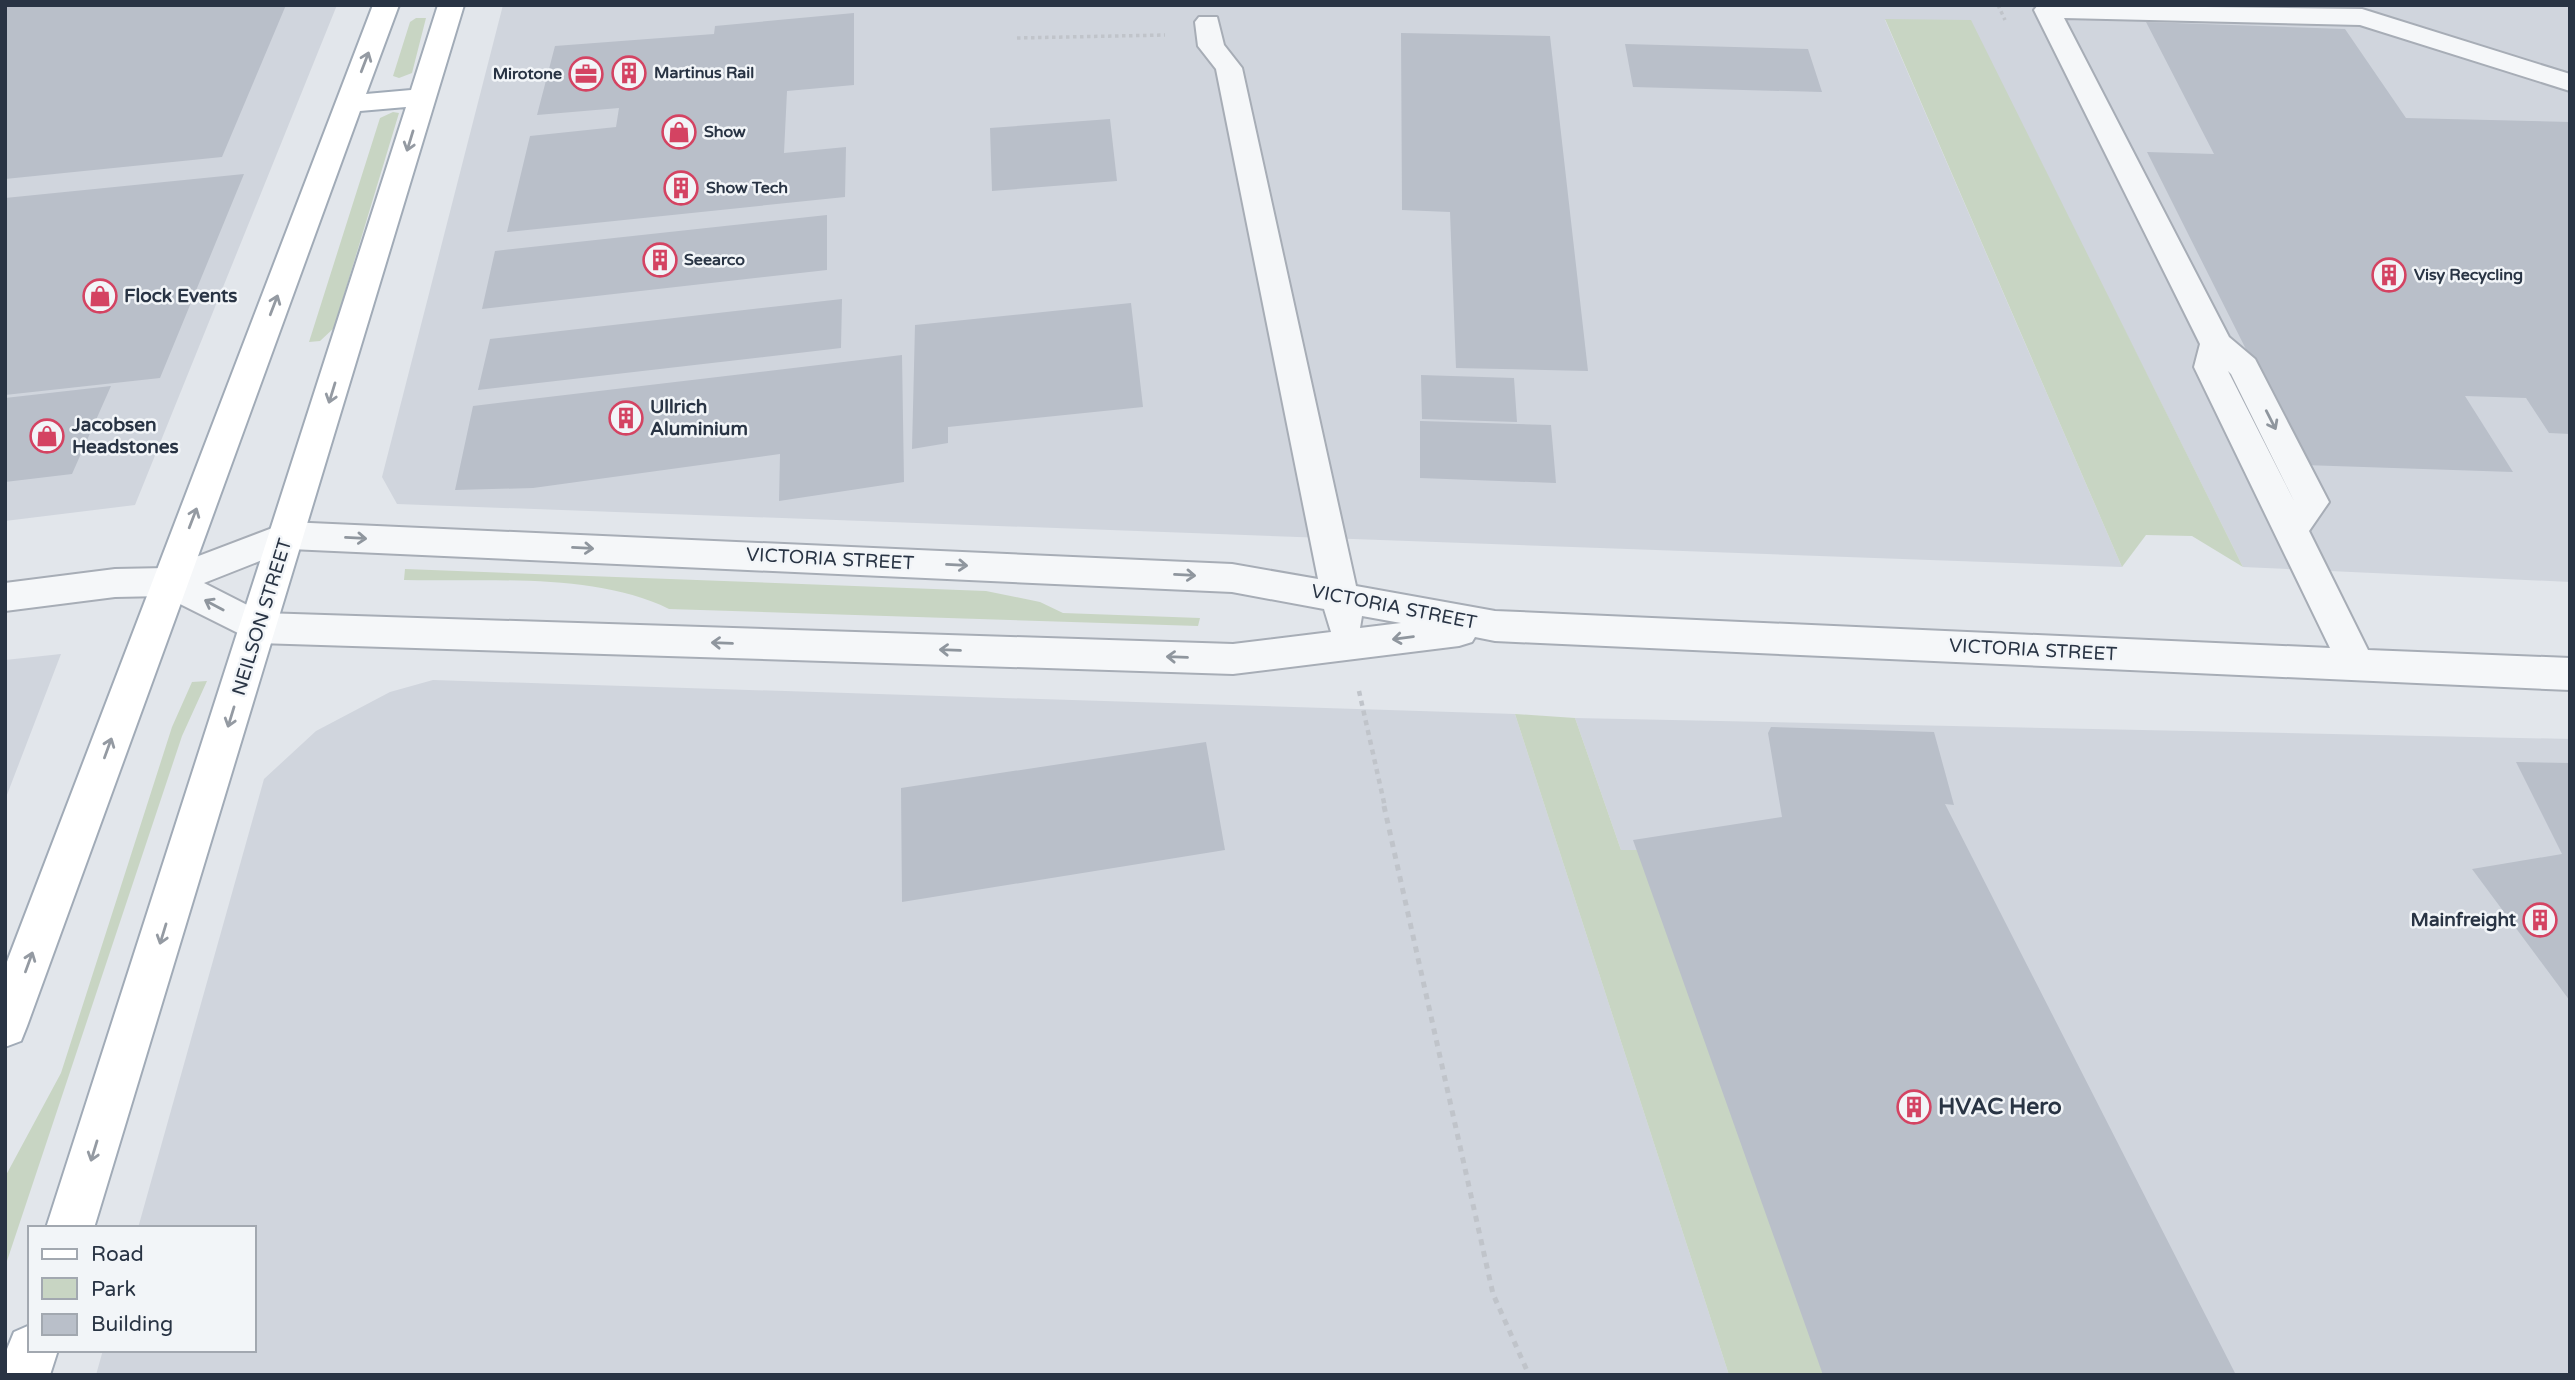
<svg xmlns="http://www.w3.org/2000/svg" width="2575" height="1380" viewBox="0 0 2575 1380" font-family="'Varela Round',sans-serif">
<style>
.built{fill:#d0d5dd}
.green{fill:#c8d5c3}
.building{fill:#b9bfc9}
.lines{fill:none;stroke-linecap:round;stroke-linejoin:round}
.minor-casing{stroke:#a7adb6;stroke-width:4}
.major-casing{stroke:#a1abb7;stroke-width:4}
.path-far2{stroke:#c0c4ca;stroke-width:3.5;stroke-dasharray:3.5 3.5;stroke-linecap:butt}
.path-far1{stroke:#c0c4ca;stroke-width:4.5;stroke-dasharray:5 5;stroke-linecap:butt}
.path{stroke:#c0c4ca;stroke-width:5;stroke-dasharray:6 6;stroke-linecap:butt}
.minor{fill:#f5f7f9;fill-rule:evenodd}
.major{fill:#fff;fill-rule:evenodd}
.oneway{stroke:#949aa2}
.oneway2{stroke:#8f969e}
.labels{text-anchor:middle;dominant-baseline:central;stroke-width:5;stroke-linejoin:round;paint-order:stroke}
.far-poi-label{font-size:16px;font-weight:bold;fill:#293444;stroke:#f2f5f8;text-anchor:start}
.poi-label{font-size:19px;font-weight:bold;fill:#293444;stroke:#f2f5f8;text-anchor:start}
.street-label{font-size:19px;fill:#293444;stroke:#f2f5f8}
.near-poi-label{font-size:23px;font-weight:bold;fill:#293444;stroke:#f2f5f8;text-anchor:start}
</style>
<rect width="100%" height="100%" fill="#e2e6eb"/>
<path class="built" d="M5,5H337L135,505L5,521Z
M503,5H2570V582L2243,567L1970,20H1885L2122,567L397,504L382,477Z
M61,654L5,800V660Z
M433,680L1515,714L1729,1375H96L103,1350H254V1228H138L264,779L316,731L390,692Z
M1575,718L2570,739V1375H1836L1621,850Z"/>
<path class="green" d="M416,18H426L412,73L399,78L393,76L410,22Z
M1885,19L1971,20L2243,567L2192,536L2146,535L2122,567Z
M393,112L399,113L334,328L320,341L309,342L380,118Z
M405,569L986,591L1040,602L1063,613L1200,618L1198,626L669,609C594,572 486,582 404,580Z
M207,681L182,736L5,1267V1177L61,1073L172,727L192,682Z
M1515,714L1575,718L1621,850H1646L1836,1375H1729Z"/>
<path class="building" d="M5,5H286L222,157L5,179Z
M854,13V85L787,91L784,153L846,147L845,197L507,232L530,136L616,127L619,108L537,115L555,46L714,34L715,26Z
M2146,22L2345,29L2406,118L2570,122V434L2549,433L2526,398L2465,396L2513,472L2304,465L2147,152L2214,154Z
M1401,33L1550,36L1588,371L1456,368L1450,212L1402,210Z
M1625,44L1808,49L1822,92L1633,87Z
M1110,119L1117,181L992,191L990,128Z
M244,174L160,378L5,395V198Z
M827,215V270L482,309L495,251Z
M842,299L841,348L478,390L490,339Z
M1131,303L1143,407L948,427V443L912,449L915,325Z
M902,355L904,482L779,501L780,454L533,488L455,490L473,406Z
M1421,375L1514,378L1517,422L1422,419Z
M111,386L72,474L5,482V398Z
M1420,421L1551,425L1556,483L1420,478Z
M1771,727L1934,732L1954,805L1945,804L2236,1375H1823L1633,840L1782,817L1768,733Z
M1206,742L1225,850L902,902L901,788Z
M2516,762L2570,763V1001L2472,869L2562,854Z"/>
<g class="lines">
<defs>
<path id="minor" d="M2038,5L2362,9L2570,74V91L2360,25L2064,18L2229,337L2255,359L2329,502L2309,531L2368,650L2570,658V690L1495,641L1475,637L1472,642L1459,646L1233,674L258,643L164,596L115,597L5,611V583L115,569L167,568L288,522L1232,564L1318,579L1216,69L1198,46L1195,22L1199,17H1217L1224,45L1242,68L1356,586L1495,611L2330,648L2194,367L2200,344L2034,10ZM2228,371L2231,374L2294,501ZM290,549L1232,592L1324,609L1331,632L1233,644L263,613L204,583ZM1362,616L1401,623L1360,628Z"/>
<path id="major" d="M373,5H399L366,94L411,90L438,5H464L94,1228H46L406,107L360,111L27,1026L21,1041L5,1047V967Z
M30,1325V1350H58L50,1375H5V1354L14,1332Z"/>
</defs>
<use href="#minor" class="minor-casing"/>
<use href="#major" class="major-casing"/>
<path class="path-far2" d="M1998,5L2005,20
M1017,38L1165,35"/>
<path class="path-far1" d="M1359,691L1385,807"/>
<path class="path" d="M1384,806L1493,1294L1529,1375"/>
<use href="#minor" class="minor"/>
<use href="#major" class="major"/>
</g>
<defs><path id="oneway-shaft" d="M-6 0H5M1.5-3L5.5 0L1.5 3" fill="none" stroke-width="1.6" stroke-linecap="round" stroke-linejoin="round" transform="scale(1.75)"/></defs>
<g class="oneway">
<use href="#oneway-shaft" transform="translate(365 62) rotate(-69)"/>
<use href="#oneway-shaft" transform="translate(410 141) rotate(107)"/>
<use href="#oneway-shaft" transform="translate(274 305) rotate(-69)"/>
<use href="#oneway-shaft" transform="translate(332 393) rotate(107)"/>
<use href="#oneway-shaft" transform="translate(193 518) rotate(-69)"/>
<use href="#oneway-shaft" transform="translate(231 717) rotate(107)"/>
<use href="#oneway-shaft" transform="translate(108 748) rotate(-70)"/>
<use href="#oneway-shaft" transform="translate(163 934) rotate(107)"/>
<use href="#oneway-shaft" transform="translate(29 962) rotate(-70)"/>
<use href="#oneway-shaft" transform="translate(94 1151) rotate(107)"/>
</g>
<g class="oneway2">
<use href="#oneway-shaft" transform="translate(2271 420) rotate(63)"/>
<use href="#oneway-shaft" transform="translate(356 538) rotate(3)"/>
<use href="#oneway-shaft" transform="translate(583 548) rotate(3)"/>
<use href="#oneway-shaft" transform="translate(957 565) rotate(3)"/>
<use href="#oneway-shaft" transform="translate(1185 575) rotate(3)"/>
<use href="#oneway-shaft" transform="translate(214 605) rotate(-152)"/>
<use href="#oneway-shaft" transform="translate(1403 638) rotate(173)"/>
<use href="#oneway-shaft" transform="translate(722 643) rotate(-178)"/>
<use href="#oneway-shaft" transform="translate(950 650) rotate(-178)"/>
<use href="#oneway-shaft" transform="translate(1177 657) rotate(-178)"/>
</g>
<defs>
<symbol id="building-ring" viewBox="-11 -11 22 22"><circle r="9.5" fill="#f2f5f8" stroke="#d44362" stroke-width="1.5"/><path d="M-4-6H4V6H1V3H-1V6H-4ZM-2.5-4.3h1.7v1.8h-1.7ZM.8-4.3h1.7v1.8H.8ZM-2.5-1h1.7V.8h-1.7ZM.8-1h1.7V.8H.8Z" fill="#d44362"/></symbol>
<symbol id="office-ring" viewBox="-11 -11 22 22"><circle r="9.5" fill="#f2f5f8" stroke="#d44362" stroke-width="1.5"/><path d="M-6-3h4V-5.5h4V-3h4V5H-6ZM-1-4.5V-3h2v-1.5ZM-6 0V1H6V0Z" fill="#d44362"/></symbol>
<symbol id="shop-ring" viewBox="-11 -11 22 22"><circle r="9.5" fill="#f2f5f8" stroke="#d44362" stroke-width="1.5"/><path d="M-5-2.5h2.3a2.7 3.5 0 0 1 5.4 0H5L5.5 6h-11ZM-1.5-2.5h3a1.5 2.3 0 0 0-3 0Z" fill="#d44362"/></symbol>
</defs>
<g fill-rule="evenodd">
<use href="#building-ring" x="610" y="54" width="38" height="38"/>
<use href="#office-ring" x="567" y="55" width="38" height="38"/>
<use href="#shop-ring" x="660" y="113" width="38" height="38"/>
<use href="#building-ring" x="662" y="169" width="38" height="38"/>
<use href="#building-ring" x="641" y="241" width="38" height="38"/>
<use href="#building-ring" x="2370" y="256" width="38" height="38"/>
<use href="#shop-ring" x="81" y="277" width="38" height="38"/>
<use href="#building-ring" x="607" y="399" width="38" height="38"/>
<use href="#shop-ring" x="28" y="417" width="38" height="38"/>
<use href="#building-ring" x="2521" y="901" width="38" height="38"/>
<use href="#building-ring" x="1895" y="1088" width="38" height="38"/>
</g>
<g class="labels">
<g class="far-poi-label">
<text x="654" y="73">Martinus Rail</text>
<text x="562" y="74" text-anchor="end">Mirotone</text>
<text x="704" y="132">Show</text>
<text x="706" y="188">Show Tech</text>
<text x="684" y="260">Seearco</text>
<text x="2414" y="275">Visy Recycling</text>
</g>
<g class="poi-label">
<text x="124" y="296">Flock Events</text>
<text x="650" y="407">Ullrich<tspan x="650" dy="22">Aluminium</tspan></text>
<text x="72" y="425">Jacobsen<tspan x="72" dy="22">Headstones</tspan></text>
<text x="2516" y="920" text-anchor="end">Mainfreight</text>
</g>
<g class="street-label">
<text transform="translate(830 559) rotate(3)">VICTORIA STREET</text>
<text transform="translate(1394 607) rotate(11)">VICTORIA STREET</text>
<text transform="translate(262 617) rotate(-73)">NEILSON STREET</text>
<text transform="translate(2033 650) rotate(3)">VICTORIA STREET</text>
</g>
<g class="near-poi-label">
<text x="1938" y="1107">HVAC Hero</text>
</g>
</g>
<rect width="2575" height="1380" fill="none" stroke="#293444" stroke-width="14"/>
<rect x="28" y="1226" width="228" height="126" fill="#f2f5f8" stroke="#a2a8b0" stroke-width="2"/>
<rect x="42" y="1249" width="35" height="10" fill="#ffffff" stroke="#a2a8b0" stroke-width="2"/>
<text x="91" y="1261" font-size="21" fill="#293444">Road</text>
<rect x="42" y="1278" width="35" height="21" fill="#c8d5c3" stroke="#a2a8b0" stroke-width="2"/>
<text x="91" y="1296" font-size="21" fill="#293444">Park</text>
<rect x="42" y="1314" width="35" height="21" fill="#b9bfc9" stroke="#a2a8b0" stroke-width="2"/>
<text x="91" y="1331" font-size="21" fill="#293444">Building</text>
</svg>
